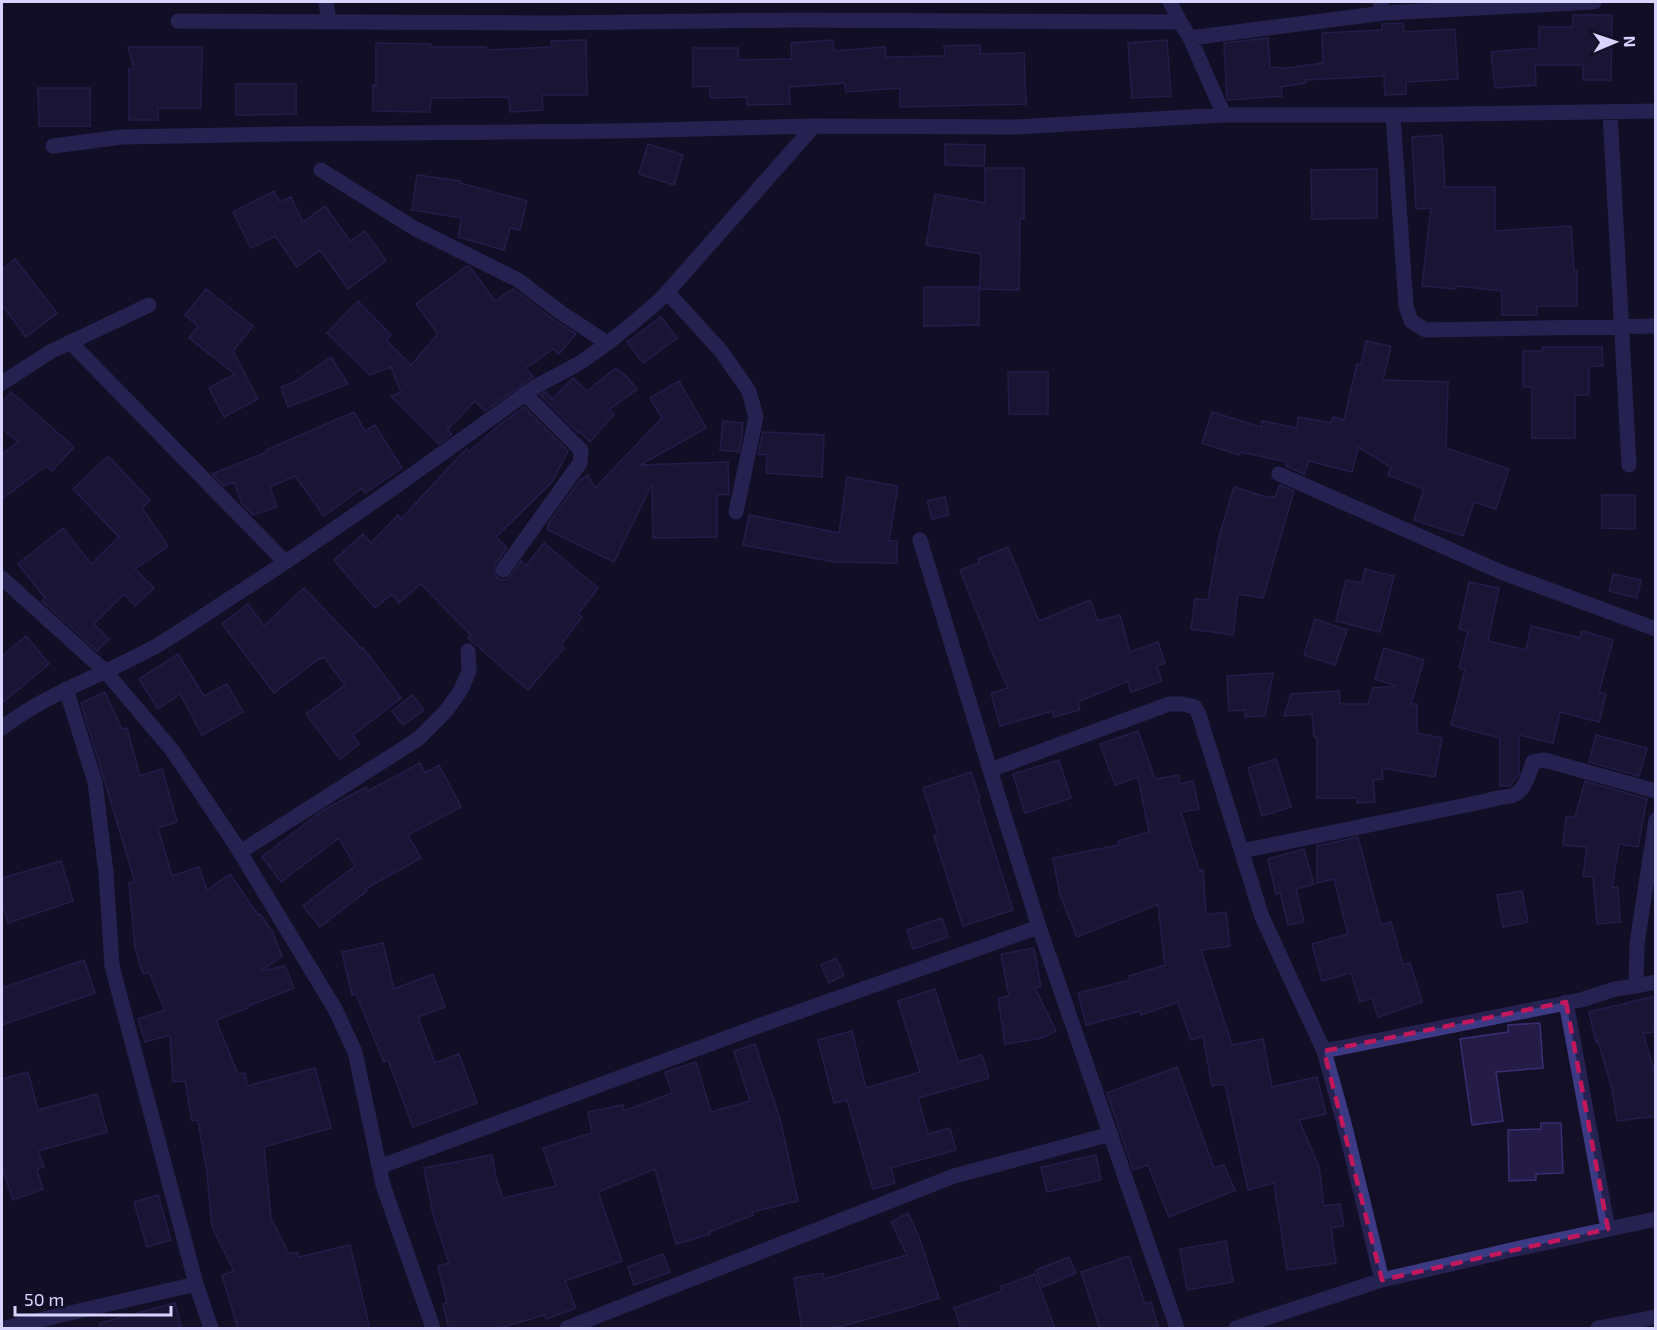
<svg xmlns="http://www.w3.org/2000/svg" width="1657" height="1330" viewBox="0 0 1657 1330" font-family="'Exo 2',sans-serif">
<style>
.building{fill:#241b47;stroke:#3b2d73;stroke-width:1.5}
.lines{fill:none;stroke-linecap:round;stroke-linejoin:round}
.minor{stroke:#3d3a85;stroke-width:15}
.marked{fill:none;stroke:#c2185b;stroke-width:4.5;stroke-dasharray:12 8;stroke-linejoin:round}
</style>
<rect width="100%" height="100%" fill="#130f26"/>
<path class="building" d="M1573,15H1612L1611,80H1583V65H1535L1536,85L1495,88L1491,52L1539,48V27H1573Z
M1403,23L1404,32L1455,29L1458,79L1406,82V94L1385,95L1384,76L1305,80L1306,83L1281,87L1282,96L1228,100L1227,99L1224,43L1268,38L1270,68L1280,67V69L1323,63L1322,33L1382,30V24Z
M586,40L587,95H542L543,110L510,112L509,97L431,98L430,112L373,111V85L376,86V43L431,44V47H486V50L552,47L551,41Z
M833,40L834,51L885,47L886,57L945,56L944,46L980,45V54L1024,53L1026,104L900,107V88L846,92L845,83L789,87L790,104L747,105V97L710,98V86L693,87V48H738V60L792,59L791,43Z
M1167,40L1171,96L1132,98L1128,43Z
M128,47H202L201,108H158V120H129V69H134Z
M236,84H296V114L236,115Z
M38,88H90V126H39Z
M1442,135L1445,187H1495V231L1571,226L1574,270H1577V306H1537V315H1502V291L1457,286L1456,289L1422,286L1431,208L1416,209L1412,137Z
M648,144L683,155L674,185L639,174Z
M945,144L985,145L984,166L945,165Z
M985,168H1024V219H1020L1019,290L980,289L981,254L926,245L935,194L985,203Z
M1377,169V218L1312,219L1311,170Z
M417,175L460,181V183L527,201L520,230L510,228L504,250L458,237L462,218L412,210Z
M274,191L280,202L291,197L303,222L325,206L350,241L365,231L386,261L348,289L320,250L297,267L275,236L251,248L233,212Z
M15,259L57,313L26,337L2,305V270Z
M467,266L470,267L495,301L513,289L554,320L576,334L559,354L553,349L526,368L533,377L485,411L475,401L447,430L452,434L439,444L391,396L401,392L391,367L370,375L327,333L358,301L391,335L386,340L411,365L438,334L416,304Z
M924,287H979V325L924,326Z
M206,289L253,326L233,351L258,399L224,417L209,388L235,374L189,338L198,326L185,315Z
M661,317L677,338L643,363L627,342Z
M1366,341L1391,346L1383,380L1448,382L1446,448L1509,469L1496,509L1474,502L1463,536L1414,520L1424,489L1388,475L1391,467L1358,447L1352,472L1309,461L1304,474L1286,466L1288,462L1240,452L1239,455L1202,443L1212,412L1261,427L1262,421L1297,428L1298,417L1331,423L1333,417L1344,420L1357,364L1361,365Z
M1542,347H1602L1603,366H1589V395H1575V438H1532V387H1523V351H1542Z
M331,357L348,384L288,407L281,387L294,382Z
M616,368L628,378L637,389L609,410L614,414L590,442L579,431L578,433L540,395L546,392L552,399L573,378L587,391Z
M1008,372H1048V414H1009Z
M679,381L706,428L640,465L728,462L729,494L717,495V537L653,538L652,484L614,562L548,530V524L580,480L588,475L595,488L662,418L650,398Z
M11,392L74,447L52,471L46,466L2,499V454L18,442L2,428V403Z
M524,407L568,451L552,482L496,537L507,548L495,565L494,573L497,578L501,580L508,579L521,561L526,566L544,543L598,588L578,614L582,617L561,645L564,648L528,690L468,638L471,635L421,584L399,603L392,594L375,608L334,560L363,534L371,543L398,515L401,519L466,449L469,452L500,424Z
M354,412L365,431L375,425L402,468L365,493L362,488L324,516L295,476L270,487L277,507L253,515L242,504L234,482L224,486L212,474L267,452L266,450Z
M723,421L743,423L742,430H743L739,452L720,450Z
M763,432L824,435L822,477L766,473L767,455L758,454Z
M108,456L150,500L142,508L168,546L135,569L154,588L135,606L124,594L94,624L109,639L97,651L42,601L45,598L18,564L63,528L91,564L119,537L73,489Z
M847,477L898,486L889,541H897V563L835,562L743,545L749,515L839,533Z
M1280,485L1294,491L1263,598L1238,594L1233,635L1191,629L1195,599L1208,600L1219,537L1234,487L1270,498L1271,496L1275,497Z
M1602,495H1635V529L1602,528Z
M945,497L949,515L932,519L927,501Z
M1008,547L1039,621L1090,600L1098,621L1120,615L1130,652L1158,642L1165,663L1157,666L1162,681L1131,692L1128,681L1078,702L1080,710L1054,717L1052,711L1000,726L991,693L1008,688L989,646L990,645L960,570L979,563L978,559Z
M1365,569L1394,576L1380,632L1336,621L1346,580L1362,583Z
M1613,574L1641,580L1637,598L1609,591Z
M1469,582L1499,588L1488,641L1526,650L1531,626L1580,638L1582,631L1613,640L1599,692L1606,694L1599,722L1560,712L1553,743L1519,735V774L1510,786H1500V738L1451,725L1465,670L1459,668L1468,631L1459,629Z
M304,588L362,649L363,648L401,698L353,735L359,744L340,759L306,714L345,685L324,657L322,659L320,658L274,693L222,624L248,604L264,626Z
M1315,619L1347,630L1335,665L1304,655Z
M26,636L49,664L2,703V656Z
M1384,648L1424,660L1411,704H1417V733L1442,738L1435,777L1382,768L1383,779L1373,780L1375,802L1357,803V798H1317V737H1314L1312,714L1284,716L1291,694L1339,691L1340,704H1368L1373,688L1397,686L1375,679Z
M178,654L204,696L227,684L243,712L202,735L180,694L158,709L139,679Z
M1273,673L1265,716L1245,717V710L1229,711L1227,676Z
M105,692L122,729L127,728L140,776L162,769L177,822L158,828L172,876L199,867L207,890L230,874L258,915L260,914L272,931L282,956L261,971L285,966L294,988L248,1006V1008L216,1020L238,1074L245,1073L247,1086L315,1068L331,1128L264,1147L271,1218L289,1254L297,1252L299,1257L350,1245L370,1329H238L222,1275L234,1271L212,1227L207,1173L198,1120L192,1121L185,1081L173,1082L170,1035L145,1042L138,1019L165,1010L149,972L143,974L135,947L129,883L135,882L81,703Z
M412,695L424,710L403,725L392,711Z
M1138,731L1155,779L1178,775L1180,784L1193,781L1199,809L1181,812L1199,870H1203L1206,915L1226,912L1230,946L1201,950L1232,1045L1263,1039L1272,1087L1317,1077L1326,1114L1299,1120L1319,1167L1324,1206L1340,1204L1344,1226L1331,1228L1336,1263L1287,1270L1274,1183L1248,1190L1225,1084L1212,1086L1203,1036L1191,1040L1178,1002L1141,1015L1140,1011L1086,1025L1078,993L1130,980L1129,976L1165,965L1158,904L1077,937L1060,895L1053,858L1119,845L1118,841L1149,832L1138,777L1115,785L1100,744Z
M1596,735L1647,748L1639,776L1589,762Z
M1276,759L1291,807L1262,816L1248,768Z
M1059,760L1071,798L1025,813L1013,774Z
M420,763L425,773L439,765L461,807L408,835L421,858L365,889L367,891L320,927L303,906L355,866L339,838L281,882L262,857L322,811L366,787L368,791Z
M971,772L980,798L978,799L1013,910L963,926L934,836L938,834L923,788Z
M1585,781L1647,799L1638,847L1619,844L1612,888L1618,887L1620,922L1597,924L1593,877L1583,876L1587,847L1563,845L1566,817H1575Z
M1358,837L1381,925L1391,922L1403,965L1410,963L1422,1002L1378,1017L1372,998L1360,1002L1351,973L1322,981L1312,944L1348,934L1334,879L1317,883V846Z
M1304,849L1314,884L1296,889L1304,922L1288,925L1280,893L1276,894L1268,859Z
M61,861L73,901L8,923L2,905V878Z
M1522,891L1528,922L1503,927L1497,895Z
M942,918L948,937L913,949L907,930Z
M383,943L394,989L433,974L445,1007L418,1017L435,1063L459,1054L477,1103L413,1127L388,1060L384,1062L356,994L352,995L342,952Z
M1034,948L1041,987L1035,988L1056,1031L1042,1038L1005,1044L998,998L1009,996L1001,954Z
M836,958L844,975L829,983L821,965Z
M84,960L95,993L2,1025V988Z
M935,989L958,1062L982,1055L989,1078L918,1098L928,1134L950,1128L956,1150L891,1168L895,1183L873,1189L847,1100L834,1103L818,1040L852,1031L866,1088L920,1072L898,1001Z
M1656,996V1032L1643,1033L1656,1077V1116L1617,1121L1612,1089L1598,1041L1596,1042L1589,1012Z
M1540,1023L1543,1068L1496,1072L1503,1121L1472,1125L1460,1039L1508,1032V1025Z
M755,1044L780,1119L798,1201L752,1212L753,1215L709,1232L710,1234L676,1244L655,1169L598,1192L622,1261L565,1281L576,1308L546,1319L545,1315L496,1329H449L443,1304L447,1303L438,1266L449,1263L433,1214L424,1168L492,1155L496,1178L503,1198L556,1186L543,1148L592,1133L588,1112L623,1105L624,1111L672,1093L665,1072L696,1062L711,1112L750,1101L734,1051Z
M1177,1067L1214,1168L1224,1165L1235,1190L1169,1217L1148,1165L1133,1170L1107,1093Z
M28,1072L38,1110L97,1094L107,1132L38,1151L44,1167L37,1169L43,1189L13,1200L2,1167V1079Z
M1541,1123H1561L1563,1173L1536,1174V1180L1509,1181L1508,1130L1541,1129Z
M1096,1155L1101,1180L1047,1192L1041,1167Z
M158,1195L171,1240L147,1247L134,1202Z
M908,1213L919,1237L939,1298L904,1309L846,1325L825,1329H802L794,1278L823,1273L824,1279L907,1255L891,1222Z
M1226,1241L1233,1282L1187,1290L1180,1249Z
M663,1254L670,1272L634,1285L628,1267Z
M1129,1256L1145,1304L1151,1302L1158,1325L1147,1329H1100L1081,1272Z
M1069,1257L1076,1273L1043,1287L1036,1270Z
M1035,1274L1055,1329H961L954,1308L1002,1291L1000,1287Z
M175,1303L182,1329H100V1323Z"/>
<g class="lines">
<path class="minor" d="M326,2L329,22
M1170,2L1180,22L1190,38L1224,115
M1384,13L1594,2
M178,21L551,23L793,20L1180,22
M1190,38L1384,13L1380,2
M1610,112L1629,465
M1393,115L1406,306L1411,321L1426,330L1656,326
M53,146L122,137L287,134L618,131L814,126
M321,170L414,228L518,280L560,312L607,343
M667,292L721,351L749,391L756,417L736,512
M70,342L285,562
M2,383L50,352L149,305
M1279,474L1501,572L1656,629
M920,540L990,770L1039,927L1177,1328
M503,570L580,463L581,450L525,394
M2,578L106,672L172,750L235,844L335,1009L355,1052L383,1185L433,1328
M66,689L95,782L106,873L112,966L196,1284L211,1328
M2,728C50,691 105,675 158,645C188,627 216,607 246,588C340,527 431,462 522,396C540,382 562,374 581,362C610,343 637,320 663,297L814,126L1015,127L1224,115H1393L1656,111
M990,770L1169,704H1183L1195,707L1199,715L1262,917L1324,1051L1344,1123L1382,1280
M1242,851L1486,801C1494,798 1501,798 1510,796C1524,794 1529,774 1533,762L1544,760L1656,791
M240,852L418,739L446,711L461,690L469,671L468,651
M1636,986L1656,982
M1566,1002L1608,1229
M1324,1051L1581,1000L1615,989L1636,986L1637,943L1656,820
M379,1167L764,1024L1039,927
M5,1328L196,1284
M567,1328L954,1176L1111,1134
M1236,1328L1382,1280L1511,1250L1656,1219
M1598,1328L1656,1317"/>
</g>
<path d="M0 0H1657V1330H0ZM1566,1002L1608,1229L1382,1280L1324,1051Z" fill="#130f26" fill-opacity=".55" fill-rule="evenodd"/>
<path class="marked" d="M1566,1002L1608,1229L1382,1280L1324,1051Z"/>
<rect width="1657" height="1330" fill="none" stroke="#d9d4ff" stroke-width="6"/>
<g transform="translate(1615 42) rotate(88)" stroke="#130f26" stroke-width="4.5" paint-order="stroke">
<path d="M0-4.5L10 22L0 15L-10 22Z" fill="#d9d4ff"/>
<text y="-9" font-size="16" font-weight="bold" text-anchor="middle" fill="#d9d4ff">N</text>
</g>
<path d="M15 1306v9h156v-9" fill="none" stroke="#d9d4ff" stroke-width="3"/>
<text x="24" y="1306" font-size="18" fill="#d9d4ff" stroke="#130f26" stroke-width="4.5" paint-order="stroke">50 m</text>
</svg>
